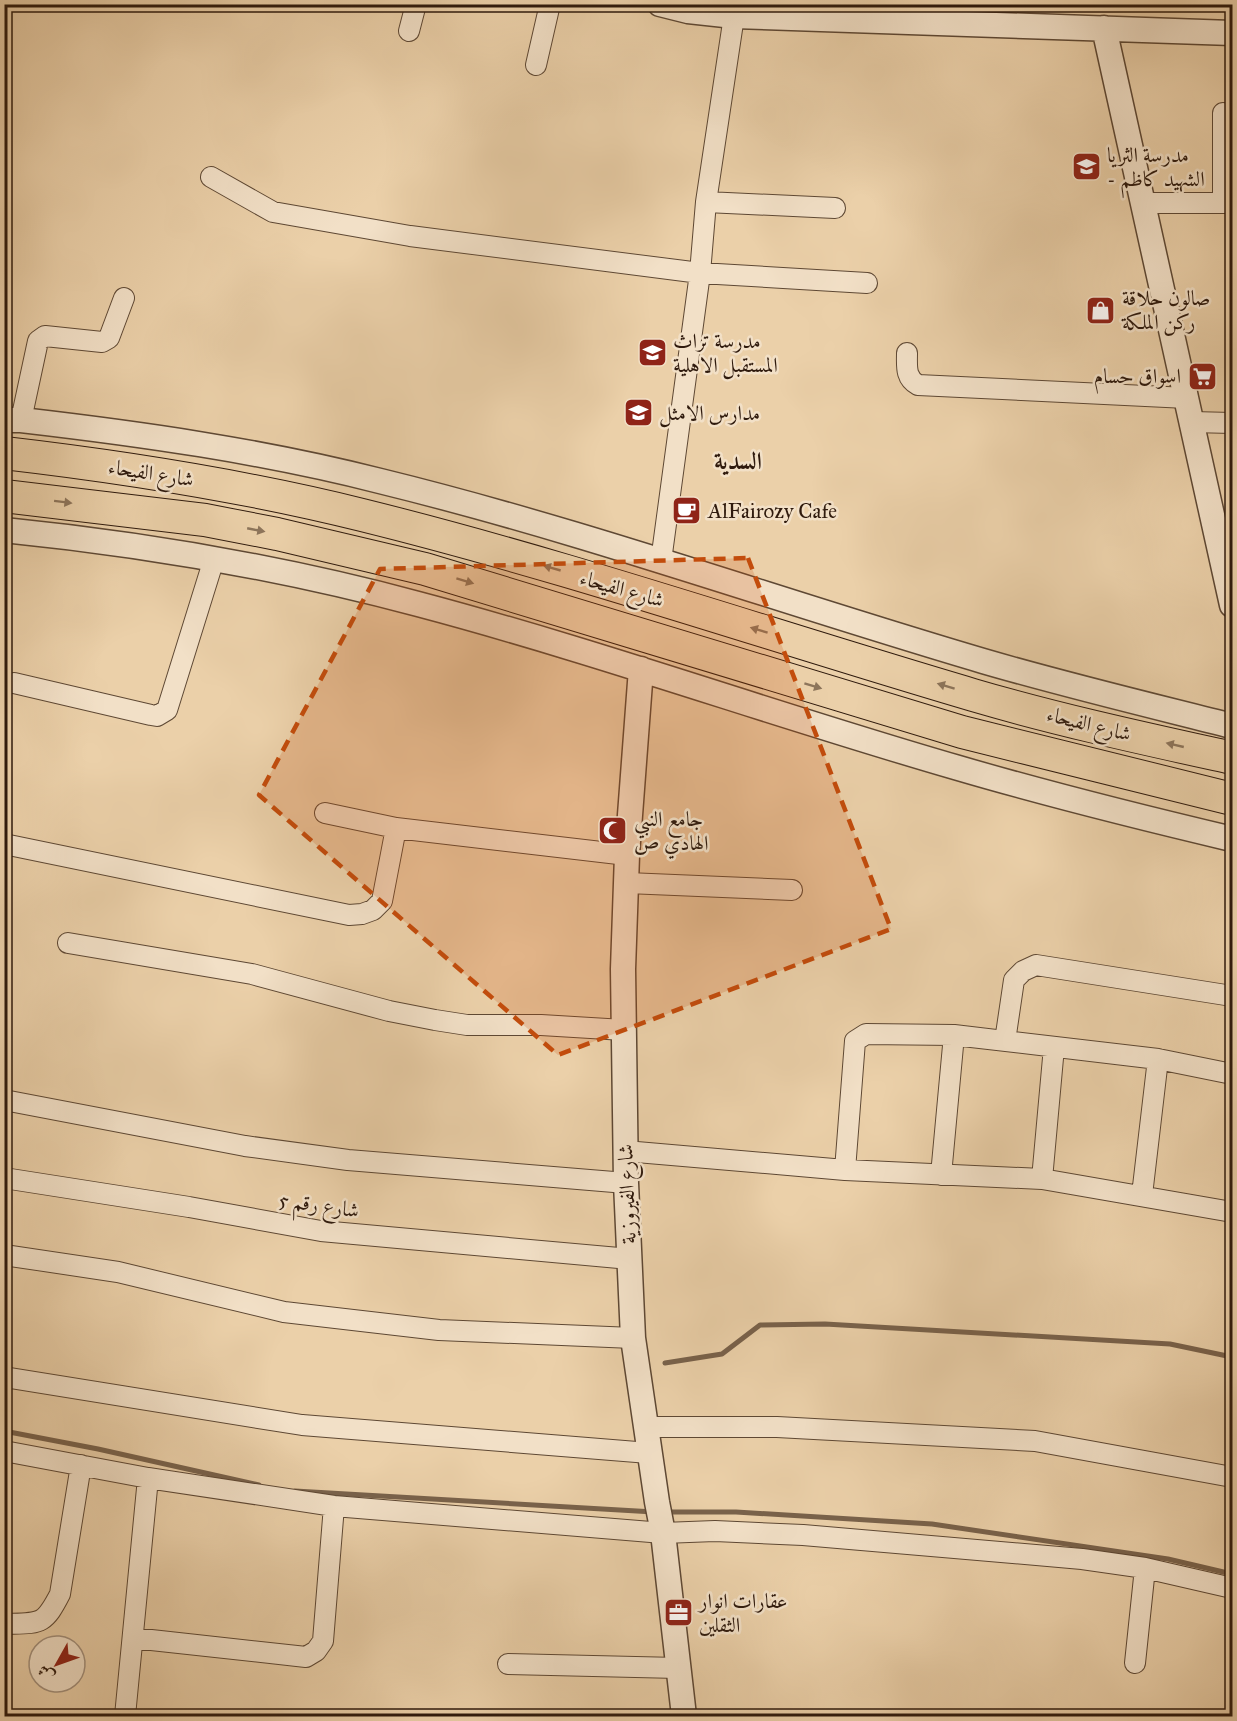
<svg xmlns="http://www.w3.org/2000/svg" width="1237" height="1721" viewBox="0 0 1237 1721" font-family="'IM FELL Great Primer',Amiri,serif">
<style>
.lines{fill:none;stroke-linecap:round;stroke-linejoin:round}
.stream{stroke:#79624b;stroke-width:5}
.minor-casing{stroke:#5e4834;stroke-width:22}
.tertiary-casing{stroke:#5e4834;stroke-width:27}
.trunk-casing{stroke:#2f1a0d;stroke-width:34}
.minor{stroke:#f2e0c7;stroke-width:20}
.tertiary{stroke:#f2e0c7;stroke-width:24}
.trunk{stroke:#ebd0a9;stroke-width:32}
.oneway{fill:#8d755b}
.marked{fill:#c34c0c;fill-opacity:0.2;stroke:#c34c0c;stroke-width:4.5;stroke-dasharray:12 8;stroke-linejoin:round}
.labels{text-anchor:middle;dominant-baseline:central;stroke-width:5;stroke-linejoin:round;paint-order:stroke}
.poi-label{font-size:21px;fill:#2f1a0d;stroke:#f2e0c7;text-anchor:start}
.street-label{font-size:21px;fill:#2f1a0d;stroke:#f2e0c7}
.quarter-label{font-size:24px;font-weight:bold;fill:#2f1a0d;stroke:#f2e0c7}
</style>
<rect width="100%" height="100%" fill="#ebd0a9"/>
<filter id="stains"><feTurbulence type="fractalNoise" baseFrequency=".00333" numOctaves="4"/><feColorMatrix values="0 0 0 0 .2 0 0 0 0 .09 0 0 0 0 .02 0 0 0 .5 -.17"/></filter>
<radialGradient id="worn" r=".72"><stop offset=".6" stop-color="#630" stop-opacity="0"/><stop offset="1" stop-color="#630" stop-opacity=".3"/></radialGradient>
<g class="lines">
<path class="stream" d="M665,1363L722,1354L760,1325L825,1324L1170,1344L1232,1357
M4,1431L98,1449L259,1485
M295,1491L654,1512
M666,1512H736L932,1524L1168,1559L1232,1574"/>
<defs>
<path id="minor" d="M409,31L416,4
M536,65L550,4
M211,177L273,212L410,236L700,273L867,283
M1223,201V113
M706,202L835,208
M1143,203H1232
M907,353C907,366 905,378 918,385L1187,398
M21,420L38,341L45,336L102,342L109,338L124,298
M1192,422L1232,423
M661,561L700,273L706,202L734,16
M14,683L151,715L157,716L167,710L214,559
M325,813L396,828L627,855
M4,844L349,915L362,914L373,910L382,901L396,828
M627,883L792,890
M68,943L252,974L389,1011L435,1020L467,1025H541L624,1030
M1005,1041L1014,980L1023,971L1036,965L1232,996
M4,1100L245,1146L348,1160L626,1183
M625,1151L845,1170L1042,1179L1232,1212
M845,1170L855,1041L866,1034L954,1035L1158,1059L1232,1074
M941,1175L954,1035
M4,1178L189,1207L321,1231L630,1259
M1042,1179L1054,1047
M1142,1195L1158,1059
M4,1255L118,1272L284,1312L439,1330L633,1338
M4,1377L302,1425L649,1453
M646,1427H777L1035,1441L1232,1477
M4,1451L148,1478L334,1506L663,1533L715,1531L803,1535L1082,1559L1145,1568L1232,1588
M7,1624C41,1623 44,1625 60,1594L81,1465
M133,1638L306,1657L316,1651L323,1641L334,1506
M1135,1663L1145,1568
M508,1664L678,1668
M125,1716L148,1478"/>
<path id="tertiary" d="M660,4L688,11L734,16L1232,33
M1104,28L1232,605
M4,420H21C142,434 262,451 380,481C584,531 782,602 983,661C1065,685 1149,705 1232,726
M4,530C143,544 284,568 418,604C599,652 775,715 955,767C1047,794 1139,817 1232,839
M641,669L627,855L623,969L626,1183L633,1338L657,1502L663,1533L684,1716"/>
<path id="trunk" d="M4,453C125,467 245,486 362,515C568,566 769,635 973,695C1058,720 1146,739 1232,758
M4,496L205,520L277,534L425,569L962,732L1232,799"/>
</defs>
<use href="#minor" class="minor-casing"/>
<use href="#tertiary" class="tertiary-casing"/>
<use href="#trunk" class="trunk-casing"/>
<use href="#minor" class="minor"/>
<use href="#tertiary" class="tertiary"/>
<use href="#trunk" class="trunk"/>
</g>
<defs><path id="oneway-solid" d="M-6-.8H1V-3.2L6.5 0L1 3.2V.8H-6Z" transform="scale(1.5)"/></defs>
<g class="oneway">
<use href="#oneway-solid" transform="translate(63 502) rotate(7)"/>
<use href="#oneway-solid" transform="translate(256 530) rotate(11)"/>
<use href="#oneway-solid" transform="translate(552 568) rotate(-164)"/>
<use href="#oneway-solid" transform="translate(465 581) rotate(17)"/>
<use href="#oneway-solid" transform="translate(759 630) rotate(-163)"/>
<use href="#oneway-solid" transform="translate(813 686) rotate(17)"/>
<use href="#oneway-solid" transform="translate(946 686) rotate(-163)"/>
<use href="#oneway-solid" transform="translate(1175 745) rotate(-167)"/>
</g>
<path class="marked" d="M748,558L891,929L558,1055L259,795L380,569Z"/>
<defs>
<symbol id="school-square" viewBox="-11 -11 22 22"><rect x="-9" y="-9" width="18" height="18" rx="4" fill="#8f2418" stroke="#f2e0c7"/><path d="M0-5L7-2L0 1L-7-2ZM-4 1L0 2.5L4 1V4Q0 6-4 4Z" fill="#fff"/></symbol>
<symbol id="shop-square" viewBox="-11 -11 22 22"><rect x="-9" y="-9" width="18" height="18" rx="4" fill="#8f2418" stroke="#f2e0c7"/><path d="M-5-2.5h2.3a2.7 3.5 0 0 1 5.4 0H5L5.5 6h-11ZM-1.5-2.5h3a1.5 2.3 0 0 0-3 0Z" fill="#fff"/></symbol>
<symbol id="supermarket-square" viewBox="-11 -11 22 22"><rect x="-9" y="-9" width="18" height="18" rx="4" fill="#8f2418" stroke="#f2e0c7"/><path d="M-6-5.5h2.5l.6 2H6L4.5 2H-2.5L-4.4-4H-6ZM-1.5 3.2a1.3 1.3 0 1 0 .1 0ZM3 3.2a1.3 1.3 0 1 0 .1 0Z" fill="#fff"/></symbol>
<symbol id="cafe-square" viewBox="-11 -11 22 22"><rect x="-9" y="-9" width="18" height="18" rx="4" fill="#8f2418" stroke="#f2e0c7"/><path d="M-5.5-4.5H6V0H3Q3 3.5 0 3.5H-2.5Q-5.5 3.5-5.5 0ZM3-3.2v2h1.7v-2ZM-6 4.5H4V6H-6Z" fill="#fff"/></symbol>
<symbol id="mosque-square" viewBox="-11 -11 22 22"><rect x="-9" y="-9" width="18" height="18" rx="4" fill="#8f2418" stroke="#f2e0c7"/><path d="M3.5-4.9A6 6 0 1 0 3.5 4.9A5 5 0 1 1 3.5-4.9Z" fill="#fff"/></symbol>
<symbol id="office-square" viewBox="-11 -11 22 22"><rect x="-9" y="-9" width="18" height="18" rx="4" fill="#8f2418" stroke="#f2e0c7"/><path d="M-6-3h4V-5.5h4V-3h4V5H-6ZM-1-4.5V-3h2v-1.5ZM-6 0V1H6V0Z" fill="#fff"/></symbol>
</defs>
<g fill-rule="evenodd">
<use href="#school-square" x="1070" y="150" width="33" height="33"/>
<use href="#shop-square" x="1084" y="294" width="33" height="33"/>
<use href="#school-square" x="636" y="336" width="33" height="33"/>
<use href="#supermarket-square" x="1186" y="360" width="33" height="33"/>
<use href="#school-square" x="622" y="396" width="33" height="33"/>
<use href="#cafe-square" x="670" y="494" width="33" height="33"/>
<use href="#mosque-square" x="596" y="814" width="33" height="33"/>
<use href="#office-square" x="662" y="1596" width="33" height="33"/>
</g>
<g class="labels">
<g class="poi-label">
<text x="1107" y="155">مدرسة الثريا<tspan x="1107" dy="24">- الشهيد كاظم</tspan></text>
<text x="1122" y="298">صالون حلاقة<tspan x="1122" dy="24">ركن الملكة</tspan></text>
<text x="673" y="341">مدرسة تراث<tspan x="673" dy="24">المستقبل الاهلية</tspan></text>
<text x="1181" y="376" text-anchor="end">اسواق حسام</text>
<text x="659" y="413">مدارس الامثل</text>
<text x="708" y="511">AlFairozy Cafe</text>
<text x="634" y="819">جامع النبي<tspan x="634" dy="24">الهادي ص</tspan></text>
<text x="699" y="1601">عقارات انوار<tspan x="699" dy="24">الثقلين</tspan></text>
</g>
<g class="street-label">
<text transform="translate(151 473) rotate(9)">شارع الفيحاء</text>
<text transform="translate(622 589) rotate(16)">شارع الفيحاء</text>
<text transform="translate(1089 724) rotate(14)">شارع الفيحاء</text>
<text transform="translate(627 1194) rotate(-92)">شارع الفيروزية</text>
<text transform="translate(319 1205) rotate(8)">شارع رقم 5</text>
</g>
<g class="quarter-label">
<text x="738" y="461">السدية</text>
</g>
</g>
<rect width="1237" height="1721" fill="none" stroke="#ebd0a9" stroke-width="24"/>
<rect x="6" y="6" width="1225" height="1709" fill="none" stroke="#2f1a0d" stroke-width="3"/>
<rect x="12" y="12" width="1213" height="1697" fill="none" stroke="#2f1a0d" stroke-width="1.5"/>
<g transform="translate(57 1664) rotate(230)"><circle r="28" fill="#f2e0c7" stroke="#a4917d" stroke-width="1.5"/>
<path d="M0-4.5L10 22L0 15L-10 22Z" fill="#8f2418"/>
<text y="-9" font-size="16" font-weight="bold" text-anchor="middle" fill="#2f1a0d">ش</text>
</g>
<rect width="100%" height="100%" filter="url(#stains)"/>
<rect width="100%" height="100%" fill="url(#worn)"/>
</svg>
